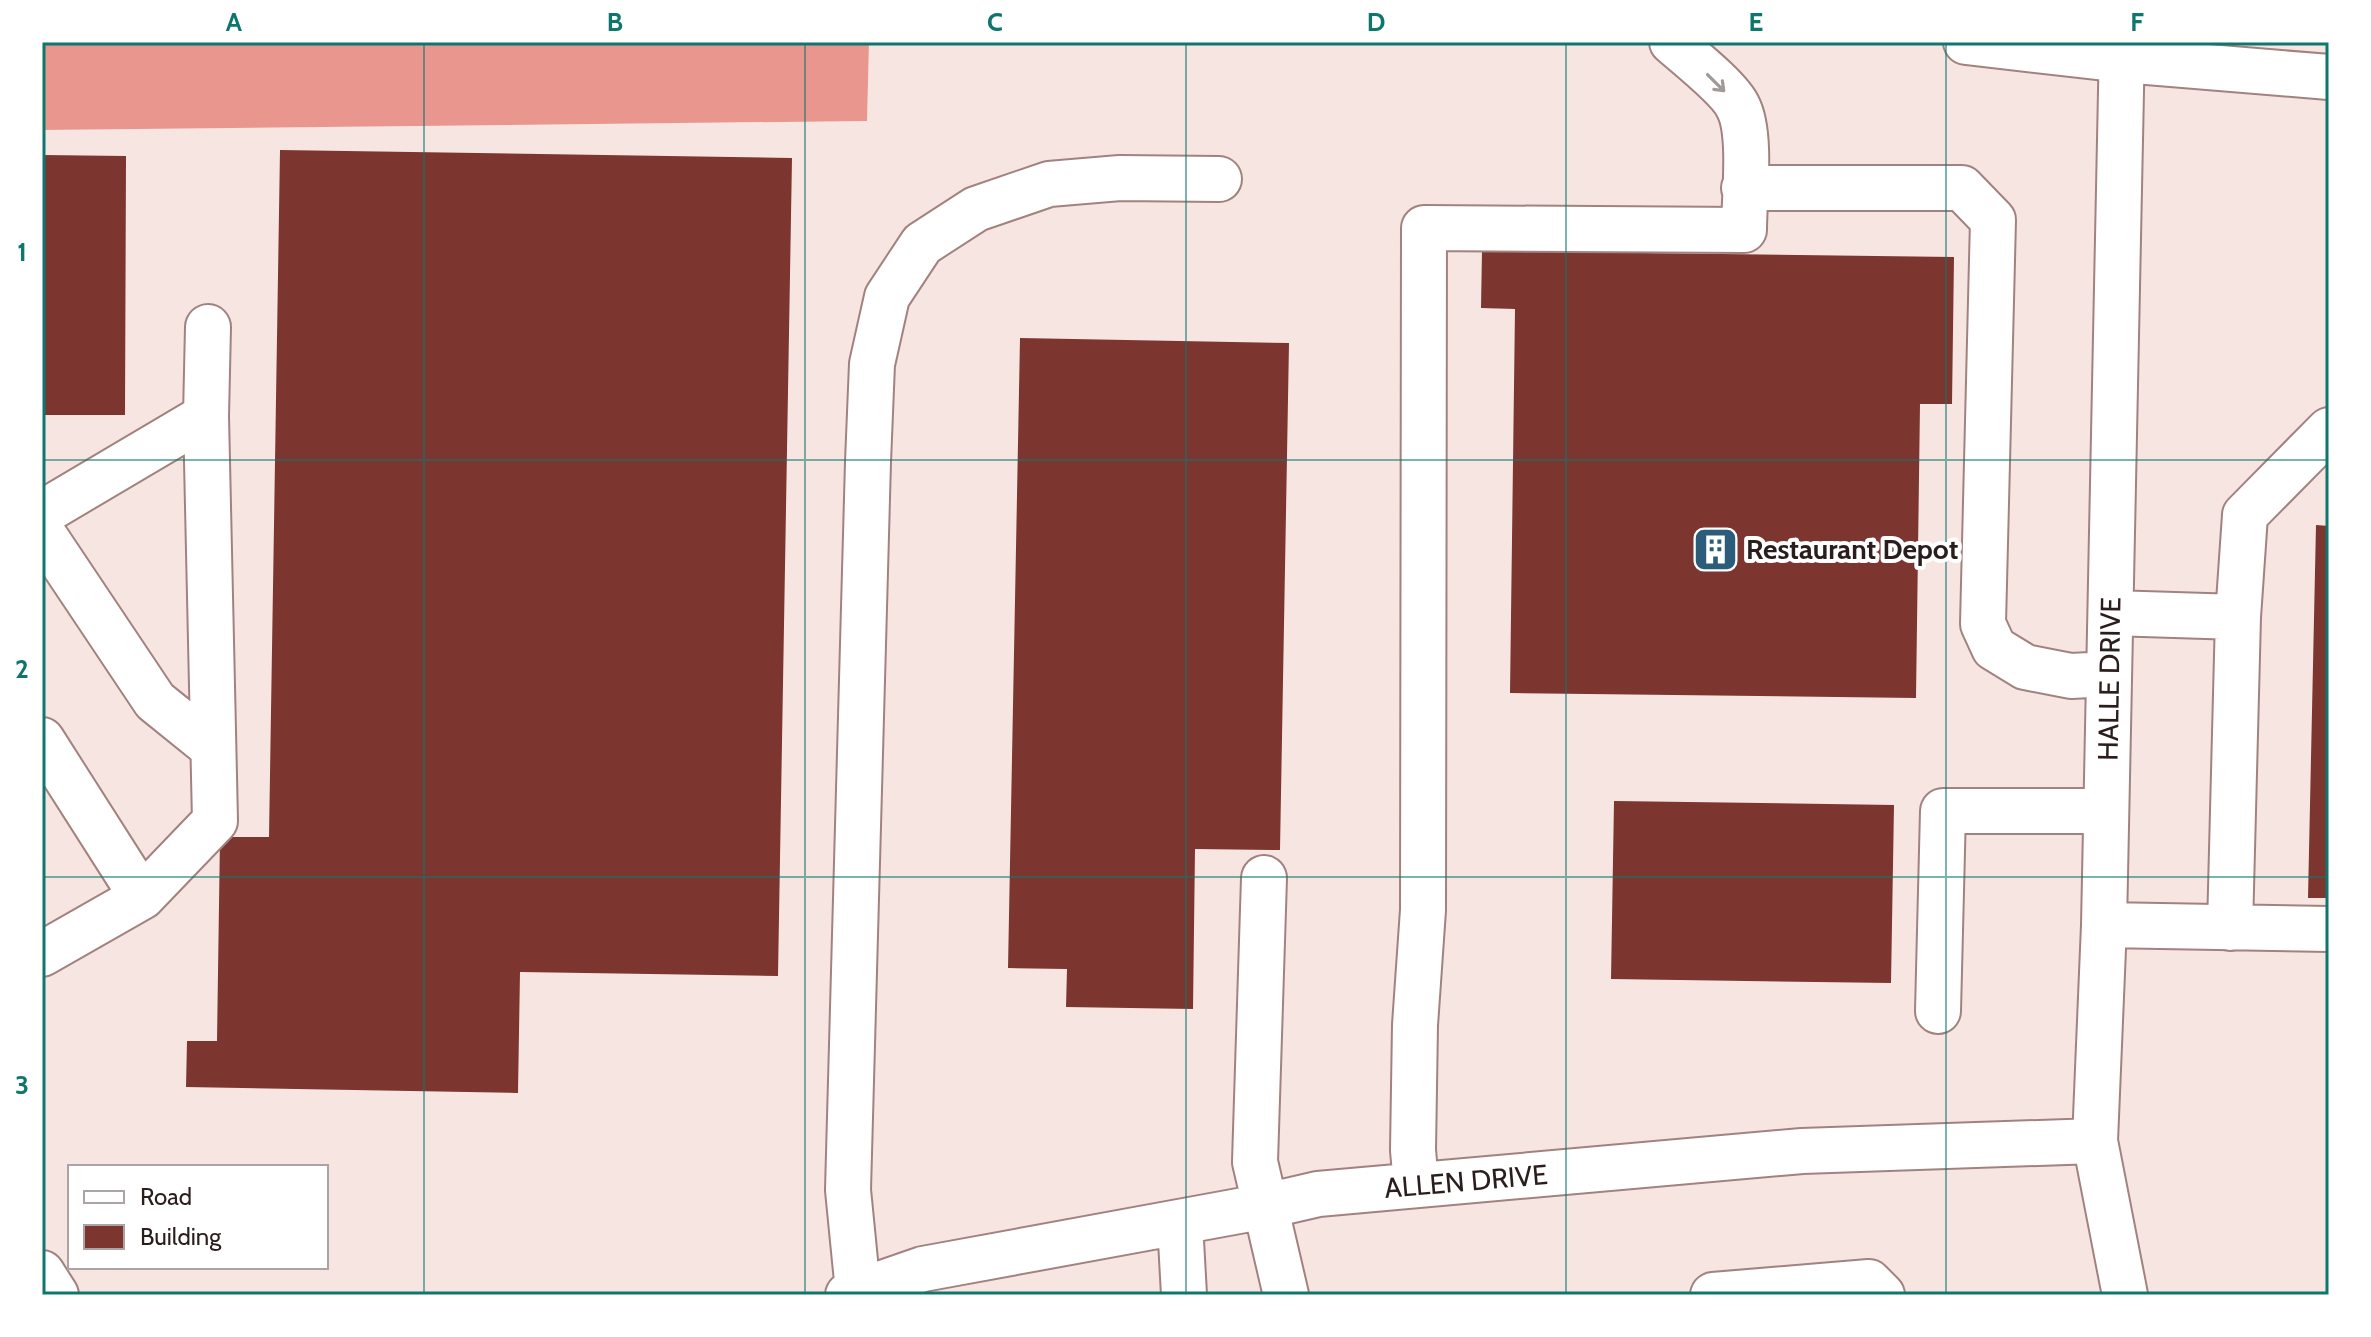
<svg xmlns="http://www.w3.org/2000/svg" width="2371" height="1337" viewBox="0 0 2371 1337" font-family="Cabin,sans-serif">
<style>
.built{fill:#f7e5e2;fill-rule:evenodd}
.forest{fill:#e9968e}
.building{fill:#7d3530}
.lines{fill:none;stroke-linecap:round;stroke-linejoin:round}
.minor-casing{stroke:#a2827e;stroke-width:48}
.major-casing{stroke:#a2827e;stroke-width:48}
.minor{stroke:#fff;stroke-width:44}
.major{stroke:#fff;stroke-width:44}
.oneway{stroke:#9f9999}
.grid{fill:none;stroke:#0f766e;stroke-width:2;stroke-opacity:0.55}
.labels{text-anchor:middle;dominant-baseline:central;stroke-width:8;stroke-linejoin:round;paint-order:stroke}
.poi-label{font-size:28px;font-weight:bold;fill:#2a1d1c;stroke:#fff;text-anchor:start}
.street-label{font-size:28px;fill:#2a1d1c;stroke:#fff}
.neatline{fill:none;stroke:#0f766e;stroke-width:3}
.grid-label{font-size:26px;text-anchor:middle;font-weight:bold;fill:#0f766e}
</style>
<rect width="100%" height="100%" fill="#faf3f2"/>
<path class="built" d="M869,42H2329V1295H42V130L867,121ZM70,1167H326V1267H70Z"/>
<path class="forest" d="M42,42H869L867,121L42,130Z"/>
<path class="building" d="M280,150L792,158L778,976L520,972L518,1093L186,1087L187,1041H217L220,837H269Z
M42,155L126,156L125,415H42Z
M1482,251L1954,257L1952,404H1920L1916,698L1510,693L1515,309L1481,308Z
M1020,338L1289,343L1280,850L1195,849L1193,1009L1066,1007L1067,969L1008,968Z
M2316,525L2329,526V898H2308Z
M1614,801L1894,805L1891,983L1611,979Z"/>
<g class="lines">
<defs>
<path id="minor" d="M2122,42L2104,925L2095,1141L2125,1295
M1744,188H1962L1993,220L1983,624L1994,648L2025,667L2071,676L2109,674
M42,513L206,416
M42,532L155,701L212,747
M2111,613L2238,617L2245,515L2329,430
M42,740L142,897
M1264,878L1255,1162L1286,1295
M2104,925L2329,929
M2230,928L2238,617
M42,954L142,897L215,821L206,416L208,327
M1938,1011L1943,811H2106
M1416,1185L1413,1150L1415,1025L1423,910L1424,228L1744,230C1744,199 1752,133 1738,107C1730,89 1688,56 1672,42
M1180,1222L1184,1295
M42,1273L56,1295
M858,1291L848,1190L868,462L872,364L887,297L922,244L976,209L1049,184L1120,178L1219,179
M848,1295L923,1269L1266,1206L1318,1194L1802,1151L2095,1141
M1713,1295L1869,1282L1882,1295"/>
<path id="major" d="M1966,42L2123,60L2329,77"/>
</defs>
<use href="#minor" class="minor-casing"/>
<use href="#major" class="major-casing"/>
<use href="#minor" class="minor"/>
<use href="#major" class="major"/>
</g>
<defs><path id="oneway-shaft" d="M-6 0H5M1.5-3L5.5 0L1.5 3" fill="none" stroke-width="1.6" stroke-linecap="round" stroke-linejoin="round" transform="scale(2)"/></defs>
<use class="oneway" href="#oneway-shaft" transform="translate(1716 83) rotate(45)"/>
<path class="grid" d="M424,42V1295M805,42V1295M1186,42V1295M1566,42V1295M1946,42V1295M42,460H2329M42,877H2329"/>
<defs>
<symbol id="building-square" viewBox="-11 -11 22 22"><rect x="-9" y="-9" width="18" height="18" rx="4" fill="#2b5d7a" stroke="#fff"/><path d="M-4-6H4V6H1V3H-1V6H-4ZM-2.5-4.3h1.7v1.8h-1.7ZM.8-4.3h1.7v1.8H.8ZM-2.5-1h1.7V.8h-1.7ZM.8-1h1.7V.8H.8Z" fill="#fff"/></symbol>
</defs>
<g fill-rule="evenodd">
<use href="#building-square" x="1690" y="524" width="51" height="51"/>
</g>
<g class="labels">
<g class="poi-label">
<text x="1746" y="549">Restaurant Depot</text>
</g>
<g class="street-label">
<text transform="translate(2109 679) rotate(-89)">HALLE DRIVE</text>
<text transform="translate(1466 1181) rotate(-5)">ALLEN DRIVE</text>
</g>
</g>
<rect width="2371" height="1337" fill="none" stroke="#ffffff" stroke-width="88"/>
<rect x="68" y="1165" width="260" height="104" fill="#ffffff" stroke="#aaa5a4" stroke-width="2"/>
<rect x="84" y="1191" width="40" height="12" fill="#ffffff" stroke="#aaa5a4" stroke-width="2"/>
<text x="140" y="1205" font-size="24" fill="#2a1d1c">Road</text>
<rect x="84" y="1225" width="40" height="24" fill="#7d3530" stroke="#aaa5a4" stroke-width="2"/>
<text x="140" y="1245" font-size="24" fill="#2a1d1c">Building</text>
<rect x="44" y="44" width="2283" height="1249" class="neatline"/>
<g class="grid-label">
<text x="234" y="31">A</text>
<text x="615" y="31">B</text>
<text x="995" y="31">C</text>
<text x="1376" y="31">D</text>
<text x="1756" y="31">E</text>
<text x="2137" y="31">F</text>
<text x="22" y="261">1</text>
<text x="22" y="678">2</text>
<text x="22" y="1094">3</text>
</g>
</svg>
